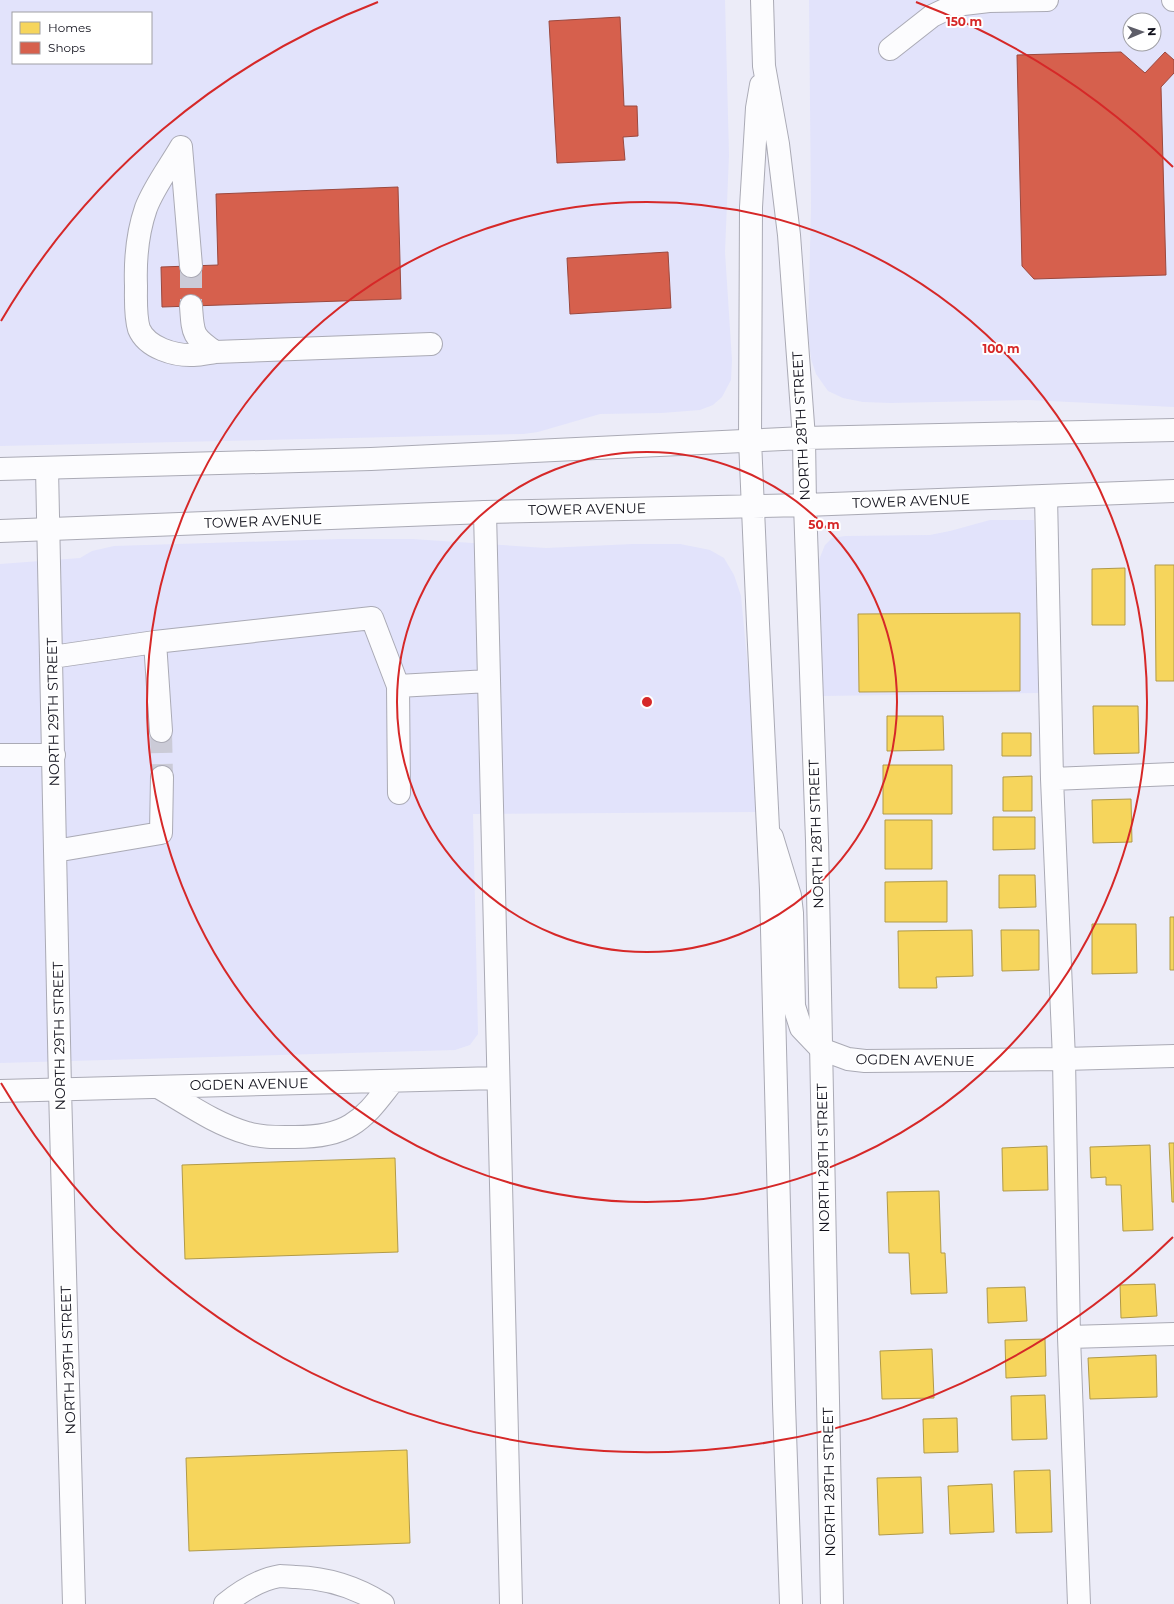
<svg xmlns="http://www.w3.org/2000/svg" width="1174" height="1604" viewBox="0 0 1174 1604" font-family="Montserrat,sans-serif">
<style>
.built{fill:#e2e3fb;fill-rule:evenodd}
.homes{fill:#f6d55c;stroke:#b19a48}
.shops{fill:#d6604d;stroke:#9b483e}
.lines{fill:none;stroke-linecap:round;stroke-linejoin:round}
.minor-tunnel{stroke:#cbcbd7;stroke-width:22;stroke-dasharray:22 11;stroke-linecap:butt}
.minor-casing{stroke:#aaaab5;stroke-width:24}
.major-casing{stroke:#aaaab5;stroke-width:24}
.minor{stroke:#fcfcfe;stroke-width:22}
.major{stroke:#fcfcfe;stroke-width:22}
.ring{fill:none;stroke:#d62828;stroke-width:2}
.labels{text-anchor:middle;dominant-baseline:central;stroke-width:4;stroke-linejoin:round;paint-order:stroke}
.street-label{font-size:14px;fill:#10101b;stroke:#fff}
.centre{fill:#d62828;stroke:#fff;stroke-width:2}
.ring-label{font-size:12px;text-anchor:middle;font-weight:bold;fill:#d62828;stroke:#fff;stroke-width:4;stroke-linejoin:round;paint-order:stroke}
</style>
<rect width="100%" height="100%" fill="#ececf8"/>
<path class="built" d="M0,0H725L729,155L725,252L732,360L731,380L722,397L713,405L700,410L662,413L600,414L538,432L523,434L0,446ZM13,13H151V63H13Z
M809,0H1174V407L1028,400L891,403L863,402L843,398L828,391L816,374L811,359L808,333L811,207ZM1130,20H1154V44H1130Z
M990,520H1034L1039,693L821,696L818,591L819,560L825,545L832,538L845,536L930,535L950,531Z
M339,539H412L546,548L633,544H680L710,550L724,558L734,575L741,596L751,701L757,812L473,814L478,1034L470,1045L455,1050L0,1063V564L80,558L92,551L114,546Z"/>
<path class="homes" d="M1155,565H1174V681H1156Z
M1125,568V625H1092V569Z
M1020,613V691L859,692L858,614Z
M1093,706H1138L1139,753L1094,754Z
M887,716H943L944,750L887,751Z
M1002,733H1031V756H1002Z
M883,765H952V814H883Z
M1032,776V811H1003V777Z
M1131,799L1132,842L1093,843L1092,800Z
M993,817H1035V849L993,850Z
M885,820H932V869H885Z
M999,875H1035L1036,907L999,908Z
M947,881V922H885V882Z
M1170,917H1174V970H1170Z
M1092,924H1136L1137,973L1092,974Z
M972,930L973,976L936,977L937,988H899L898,931Z
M1001,930H1039V970L1002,971Z
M1169,1143H1174V1202H1172Z
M1150,1145L1153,1230L1123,1231L1121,1185H1106V1177L1091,1178L1090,1147Z
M1047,1146L1048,1190L1003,1191L1002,1148Z
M395,1158L398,1252L185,1259L182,1165Z
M939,1191L941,1253H945L947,1293L911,1294L909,1253H889L887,1192Z
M1155,1284L1157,1316L1121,1318L1120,1285Z
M1025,1287L1027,1321L988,1323L987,1288Z
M1045,1339L1046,1376L1006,1378L1005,1340Z
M932,1349L934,1398L882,1399L880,1351Z
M1156,1355L1157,1397L1090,1399L1088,1358Z
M1045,1395L1047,1439L1012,1440L1011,1396Z
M957,1418L958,1452L924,1453L923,1419Z
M407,1450L410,1543L189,1551L186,1458Z
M1050,1470L1052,1532L1016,1533L1014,1471Z
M921,1477L923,1533L879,1535L877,1478Z
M992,1484L994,1532L950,1534L948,1486Z"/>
<path class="shops" d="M620,17L624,106H637L638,136L623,137L625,160L557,163L549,21Z
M1121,52L1145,73L1165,52L1174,60V73L1161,87L1166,275L1034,279L1022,266L1017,55Z
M398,187L401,299L162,307L161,267L218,265L216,194Z
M668,252L671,308L570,314L567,258Z"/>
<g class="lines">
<path class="minor-tunnel" d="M191,266V306
M161,731L162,777"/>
<defs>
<path id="minor" d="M762,0L764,66L778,144L789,235L804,438
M1173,0H1174
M890,49L932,16L955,5L989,1L1047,0
M181,147C170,166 154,187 146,208C137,234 135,259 136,286C136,299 135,316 139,329C147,348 175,356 194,355C201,355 208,353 215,352L431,344
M181,147L191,266
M191,306C193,334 192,336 215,352
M750,440L751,207L757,108L761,85
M47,468L60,1089L74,1604
M1046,496L1052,779L1064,1059L1069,1337L1079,1604
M485,512L511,1604
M52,657L155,642
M161,731L155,642L372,618L398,686
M0,755H54
M1052,779L1174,774
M399,793L398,686L489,681
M772,837L790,896L792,913L794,1006L801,1028L821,1049L848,1059L865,1061L1064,1059L1174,1056
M55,851L161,833L162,777
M158,1087C186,1103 215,1124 247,1133C262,1138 280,1137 295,1137C314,1137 335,1135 351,1125C369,1114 380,1097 393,1081
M0,1091L498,1078
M1069,1337L1174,1334
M225,1604C240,1592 261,1579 280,1576C285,1576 291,1577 296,1577C327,1578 356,1587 383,1604"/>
<path id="major" d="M804,438L805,505L817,840L832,1604
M750,440L758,624L771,890L784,1404L791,1604
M0,469L371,459L804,438L1174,430
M0,531L485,512L805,505L1174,491"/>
</defs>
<use href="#minor" class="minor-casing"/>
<use href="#major" class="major-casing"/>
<use href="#minor" class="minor"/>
<use href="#major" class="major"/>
</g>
<g class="ring">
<circle cx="647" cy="702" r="250"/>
<circle cx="647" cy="702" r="500"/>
<path d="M1173 1237A750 750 0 0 1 1 1083M1 321A750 750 0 0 1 378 2M916 2A750 750 0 0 1 1173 167"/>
</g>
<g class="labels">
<g class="street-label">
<text transform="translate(801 426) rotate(-93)">NORTH 28TH STREET</text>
<text transform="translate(911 501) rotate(-2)">TOWER AVENUE</text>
<text transform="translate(587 509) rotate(-1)">TOWER AVENUE</text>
<text transform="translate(263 521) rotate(-2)">TOWER AVENUE</text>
<text transform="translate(53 712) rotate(-91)">NORTH 29TH STREET</text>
<text transform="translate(816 834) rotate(-92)">NORTH 28TH STREET</text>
<text transform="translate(59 1036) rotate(-91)">NORTH 29TH STREET</text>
<text transform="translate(915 1060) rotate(1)">OGDEN AVENUE</text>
<text transform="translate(249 1084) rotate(-1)">OGDEN AVENUE</text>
<text transform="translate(823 1158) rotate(-91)">NORTH 28TH STREET</text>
<text transform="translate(68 1360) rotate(-92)">NORTH 29TH STREET</text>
<text transform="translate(829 1482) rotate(-91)">NORTH 28TH STREET</text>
</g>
</g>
<circle cx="647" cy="702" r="6" class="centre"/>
<g class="ring-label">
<text x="964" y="26">150 m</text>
<text x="1001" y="353">100 m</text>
<text x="824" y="529">50 m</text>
</g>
<rect x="12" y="12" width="140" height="52" fill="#ffffff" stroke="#9f9fa4"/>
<rect x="20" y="22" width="20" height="12" fill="#f6d55c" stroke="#9f9fa4"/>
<text x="48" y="32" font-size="12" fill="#10101b">Homes</text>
<rect x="20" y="42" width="20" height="12" fill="#d6604d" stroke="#9f9fa4"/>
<text x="48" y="52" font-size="12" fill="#10101b">Shops</text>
<g transform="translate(1142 32) rotate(88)"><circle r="19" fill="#ffffff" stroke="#9f9fa4"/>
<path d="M0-3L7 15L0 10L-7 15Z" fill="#5d5d68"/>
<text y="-6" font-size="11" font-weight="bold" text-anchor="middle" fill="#10101b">N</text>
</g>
</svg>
